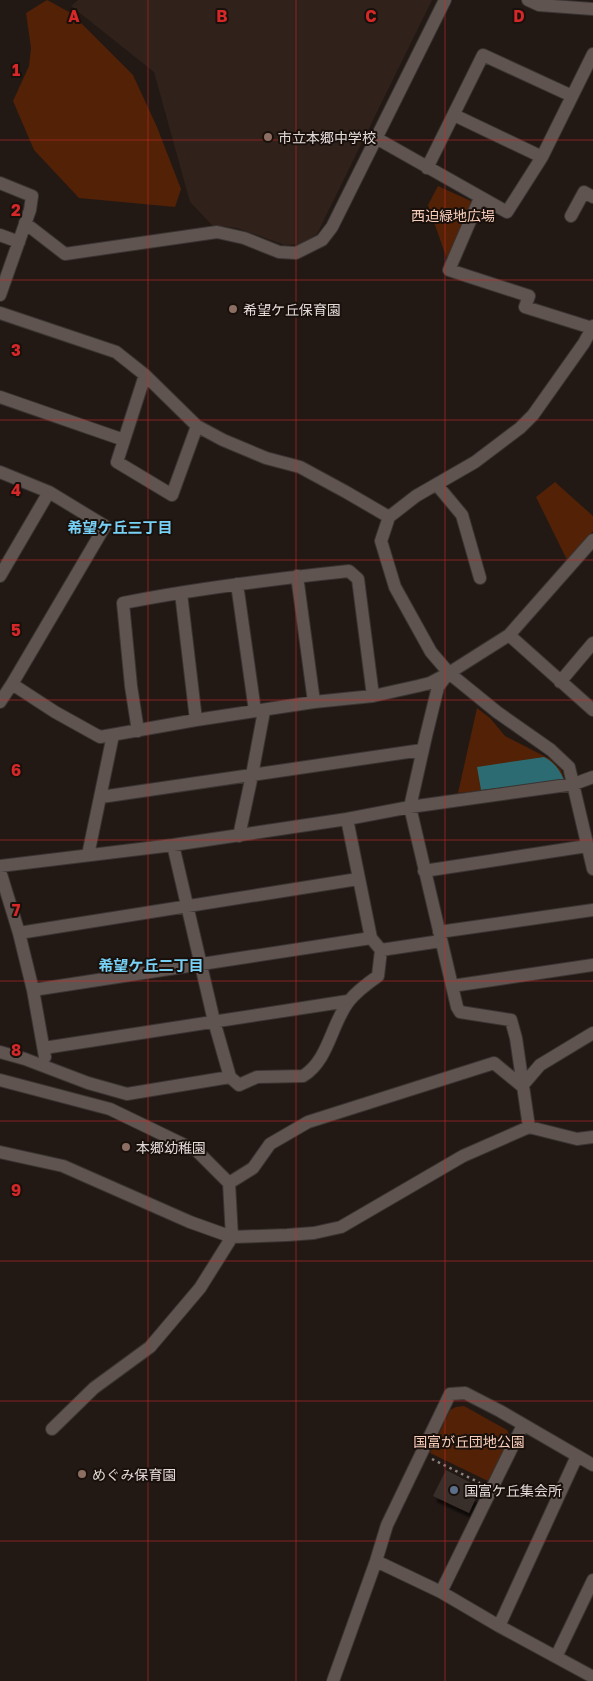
<svg xmlns="http://www.w3.org/2000/svg" width="593" height="1681" viewBox="0 0 593 1681" font-family="'Golos Text','Noto Sans JP',sans-serif">
<style>
.built{fill:#30211b}
.green{fill:#522106}
.water{fill:#2b6b71}
.building{fill:#392f2b;filter:url(#shadow)}
.lines{fill:none;stroke-linecap:round;stroke-linejoin:round}
.minor-casing{stroke:#3a3432;stroke-width:14}
.path{stroke:#8a827e;stroke-width:2.5;stroke-dasharray:2.5 4;stroke-linecap:butt}
.minor{stroke:#5f544f;stroke-width:12}
.grid{fill:none;stroke:#d62828;stroke-width:1;stroke-opacity:0.55}
.education-dot{fill:#8d6e63;stroke:#19100c;stroke-width:2}
.service-dot{fill:#5c6f8a;stroke:#19100c;stroke-width:2}
.labels{text-anchor:middle;dominant-baseline:central;stroke-width:4;stroke-linejoin:round;paint-order:stroke}
.poi-label{font-size:14px;fill:#e1dad7;stroke:#19100c;text-anchor:start}
.park-label{font-size:14px;fill:#f9cebb;stroke:#19100c}
.neighbourhood-label{font-size:15px;font-weight:bold;fill:#77d0f5;stroke:#19100c}
.grid-label{font-size:16px;text-anchor:middle;font-weight:bold;fill:#d62828;stroke:#19100c;stroke-width:4;stroke-linejoin:round;paint-order:stroke}
</style>
<defs>
<filter id="shadow"><feDropShadow dx="3" dy="5.5" stdDeviation="1" flood-color="#0009"/></filter>
</defs>
<rect width="100%" height="100%" fill="#221915"/>
<path class="built" d="M78,0H432L317,234L301,244L285,245L237,228L212,225L190,202L154,72L71,6Z"/>
<path class="green" d="M47,0L71,13L133,75L157,127L181,189L175,207L79,198L34,150L13,101L29,66L31,48L26,13Z
M438,186L473,202L449,265L428,205Z
M555,482L593,516V531L568,562L536,497Z
M477,708L490,718L505,736L550,759L561,770L565,781L458,793Z
M464,1406L507,1430L509,1435L508,1442L488,1481L430,1453L450,1410L456,1407Z"/>
<path class="water" d="M544,757C554,762 560,770 564,780L481,790L477,767Z"/>
<path class="building" d="M446,1470L475,1485L470,1495L476,1498L469,1513L433,1496Z"/>
<g class="lines">
<defs>
<path id="minor" d="M528,0L539,5L593,9
M454,115L542,157
M376,138L507,212L542,157L593,54
M427,168L483,55L572,96
M0,183L32,196L30,210L0,295
M480,198L449,270L529,296L525,307L592,328
M571,216L584,192L593,197
M25,223L65,254L217,232L244,238L279,252L296,253L322,240L332,227L445,0
M0,235L19,242
M0,313L116,352L145,375L197,426L223,440L266,458L300,467L346,492L389,517
M593,326L584,343L533,415L520,428L475,462L416,496L389,517L381,541L395,587L431,652L449,673L497,712L551,750L569,767L593,869
M145,375L117,462L172,495L197,426
M0,397L124,440
M0,472L49,492L105,526L12,684L0,702
M437,485L462,515L480,578
M0,576L49,492
M297,576L314,702
M237,584L255,711
M181,593L196,720
M509,635L593,710
M447,675L438,687L426,736L410,807L457,1007L460,1012L511,1020L516,1038L529,1127
M560,682L593,643
M12,684L55,712L100,737L196,720L314,702L373,696L418,686L430,683L449,673L509,635L593,540
M138,731L131,686L123,603C198,588 273,579 349,571L358,579L373,696
M101,797L422,750
M239,836L252,775L264,711
M173,845L214,1021L230,1077L239,1085L257,1077L303,1076C329,1060 331,1024 349,1001C357,991 368,983 378,976L381,950L371,938L347,819
M88,855L113,735
M0,866L173,845L347,819L410,807L574,784L593,777
M0,871L19,933L33,990L45,1057
M424,871L587,846
M439,932L593,910
M19,933L358,879
M381,950L441,941
M452,986L593,965
M33,990L371,938
M44,1048L348,1001
M0,1052L25,1059L88,1083L127,1094L230,1077
M0,1080L110,1109L197,1151L229,1183L232,1237L200,1288L150,1347L94,1388L52,1429
M522,1086L540,1065L593,1033
M0,1152L63,1166L190,1222L232,1237L287,1235L314,1233L341,1227L463,1156L529,1127L577,1139L593,1137
M229,1183L253,1168L270,1144L308,1122L494,1063L522,1086
M376,1561L441,1592L499,1626L593,1677
M441,1592L523,1425
M499,1626L577,1456
M556,1657L593,1580
M333,1681L376,1561L387,1525L450,1394L465,1393L500,1411L593,1465"/>
</defs>
<use href="#minor" class="minor-casing"/>
<path class="path" d="M432,1459L480,1483"/>
<use href="#minor" class="minor"/>
</g>
<path class="grid" d="M148,0V1681M296,0V1681M445,0V1681M0,140H593M0,280H593M0,420H593M0,560H593M0,700H593M0,840H593M0,981H593M0,1121H593M0,1261H593M0,1401H593M0,1541H593"/>
<g class="education-dot">
<circle cx="268" cy="137" r="5"/>
<circle cx="233" cy="309" r="5"/>
<circle cx="126" cy="1147" r="5"/>
<circle cx="82" cy="1474" r="5"/>
</g>
<circle class="service-dot" cx="454" cy="1490" r="5"/>
<g class="labels">
<g class="poi-label">
<text x="278" y="137">市立本郷中学校</text>
<text x="243" y="309">希望ケ丘保育園</text>
<text x="136" y="1147">本郷幼稚園</text>
<text x="92" y="1474">めぐみ保育園</text>
<text x="464" y="1490">国富ケ丘集会所</text>
</g>
<g class="park-label">
<text x="453" y="215">西迫緑地広場</text>
<text x="469" y="1441">国富が丘団地公園</text>
</g>
<g class="neighbourhood-label">
<text x="120" y="527">希望ケ丘三丁目</text>
<text x="151" y="965">希望ケ丘二丁目</text>
</g>
</g>
<g class="grid-label">
<text x="74" y="22">A</text>
<text x="222" y="22">B</text>
<text x="371" y="22">C</text>
<text x="519" y="22">D</text>
<text x="16" y="76">1</text>
<text x="16" y="216">2</text>
<text x="16" y="356">3</text>
<text x="16" y="496">4</text>
<text x="16" y="636">5</text>
<text x="16" y="776">6</text>
<text x="16" y="916">7</text>
<text x="16" y="1056">8</text>
<text x="16" y="1196">9</text>
</g>
</svg>
